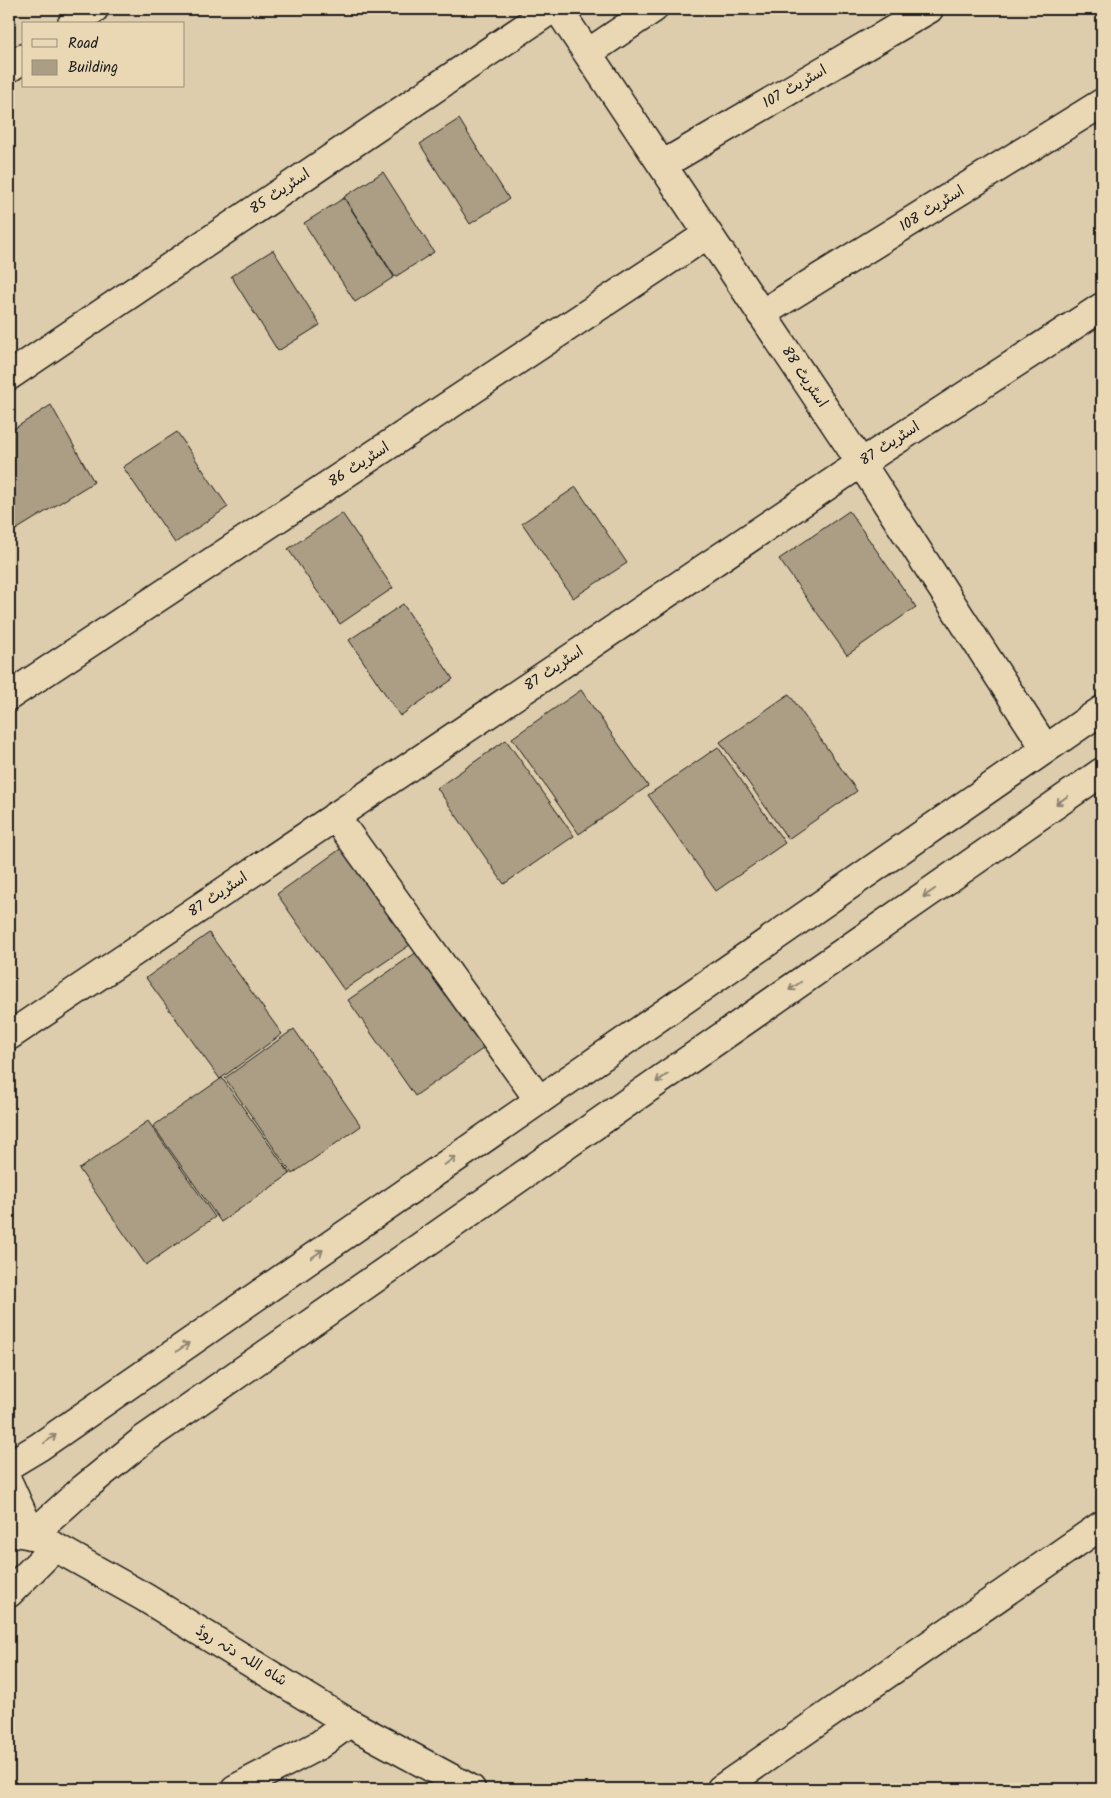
<svg xmlns="http://www.w3.org/2000/svg" width="1111" height="1798" viewBox="0 0 1111 1798" font-family="Kalam,'Playpen Sans Arabic',sans-serif">
<style>
.building{fill:#ab9e85;stroke:#1c1c1c}
.lines{fill:none;stroke-linecap:round;stroke-linejoin:round}
.minor-casing{stroke:#1c1c1c;stroke-width:31}
.tertiary-casing{stroke:#1c1c1c;stroke-width:31}
.primary-casing{stroke:#1c1c1c;stroke-width:31}
.minor{stroke:#ead8b5;stroke-width:28}
.tertiary{stroke:#ead8b5;stroke-width:28}
.primary{stroke:#ead8b5;stroke-width:28}
.oneway{stroke:#8d8370}
.labels{text-anchor:middle;dominant-baseline:central;stroke-width:4;stroke-linejoin:round;paint-order:stroke}
.street-label{font-size:15px;fill:#1c1c1c;stroke:#ead8b5}
</style>
<rect width="100%" height="100%" fill="#decdac"/>
<filter id="ink" filterUnits="userSpaceOnUse"><feTurbulence type="fractalNoise" baseFrequency=".02" numOctaves="2"/><feDisplacementMap in="SourceGraphic" scale="10" xChannelSelector="R" yChannelSelector="G"/><feConvolveMatrix kernelMatrix="1 2 1 2 8 2 1 2 1" color-interpolation-filters="sRGB"/></filter>
<g filter="url(#ink)">
<path class="building" d="M459,119L509,199L470,224L420,144Z
M383,172L434,252L395,277L344,197Z
M344,198L394,277L355,302L304,223Z
M273,250L320,325L278,351L231,276Z
M51,405L94,482L14,531L9,523V432Z
M177,432L228,507L175,543L123,467Z
M576,487L627,563L573,598L522,523Z
M849,511L916,607L847,655L779,559Z
M342,513L393,588L340,624L288,549Z
M403,604L453,679L400,716L349,640Z
M581,690L648,786L579,834L512,738Z
M789,694L857,791L788,839L720,742Z
M506,740L574,836L504,884L437,788Z
M718,747L785,843L716,891L648,795Z
M346,845L414,942L344,990L277,894Z
M209,933L282,1034L220,1079L146,978Z
M417,952L484,1048L415,1096L348,1000Z
M294,1029L361,1126L292,1174L225,1078Z
M222,1078L290,1174L221,1222L153,1126Z
M148,1121L215,1217L146,1265L79,1169Z"/>
<g class="lines">
<defs>
<path id="minor" d="M558,9L861,463L1045,748
M72,24L94,9
M588,53L653,9
M9,68L24,58
M662,165L929,9
M761,314L1102,103
M9,376L552,9
M9,696L708,234
M335,816L539,1100
M9,1036L861,463L1102,307
M9,1593L55,1547
M235,1789L319,1745L349,1723
M721,1789L1102,1525"/>
<path id="tertiary" d="M9,1484L32,1535
M9,1531L32,1535L55,1547L144,1597L349,1723L471,1789"/>
<path id="primary" d="M9,1465L39,1447L1102,710
M32,1535L84,1488L143,1440L1102,772"/>
</defs>
<use href="#minor" class="minor-casing"/>
<use href="#tertiary" class="tertiary-casing"/>
<use href="#primary" class="primary-casing"/>
<use href="#minor" class="minor"/>
<use href="#tertiary" class="tertiary"/>
<use href="#primary" class="primary"/>
</g>
<defs><path id="oneway-shaft" d="M-6 0H5M1.5-3L5.5 0L1.5 3" fill="none" stroke-width="1.6" stroke-linecap="round" stroke-linejoin="round" transform="scale(1.25)"/></defs>
<g class="oneway">
<use href="#oneway-shaft" transform="translate(1062 800) rotate(145)"/>
<use href="#oneway-shaft" transform="translate(929 893) rotate(145)"/>
<use href="#oneway-shaft" transform="translate(795 986) rotate(145)"/>
<use href="#oneway-shaft" transform="translate(662 1078) rotate(145)"/>
<use href="#oneway-shaft" transform="translate(450 1161) rotate(-35)"/>
<use href="#oneway-shaft" transform="translate(317 1254) rotate(-35)"/>
<use href="#oneway-shaft" transform="translate(183 1347) rotate(-35)"/>
<use href="#oneway-shaft" transform="translate(50 1439) rotate(-35)"/>
</g>
</g>
<g class="labels">
<g class="street-label">
<text transform="translate(795 87) rotate(-30)">اسٹریٹ 107</text>
<text transform="translate(280 192) rotate(-34)">اسٹریٹ 85</text>
<text transform="translate(932 209) rotate(-32)">اسٹریٹ 108</text>
<text transform="translate(804 377) rotate(56)">اسٹریٹ 88</text>
<text transform="translate(890 444) rotate(-33)">اسٹریٹ 87</text>
<text transform="translate(359 465) rotate(-33)">اسٹریٹ 86</text>
<text transform="translate(554 669) rotate(-34)">اسٹریٹ 87</text>
<text transform="translate(218 895) rotate(-34)">اسٹریٹ 87</text>
<text transform="translate(241 1656) rotate(31)">شاہ اللہ دتہ روڈ</text>
</g>
</g>
<rect width="1111" height="1798" fill="none" stroke="#ead8b5" stroke-width="30"/>
<rect x="15" y="15" width="1081" height="1768" fill="none" stroke="#1c1c1c" stroke-width="2" filter="url(#ink)"/>
<rect x="22" y="22" width="162" height="65" fill="#ead8b5" stroke="#988d78"/>
<rect x="32" y="39" width="25" height="8" fill="#ead8b5" stroke="#988d78"/>
<text x="68" y="48" font-size="15" fill="#1c1c1c">Road</text>
<rect x="32" y="60" width="25" height="15" fill="#ab9e85" stroke="#988d78"/>
<text x="68" y="72" font-size="15" fill="#1c1c1c">Building</text>
</svg>
